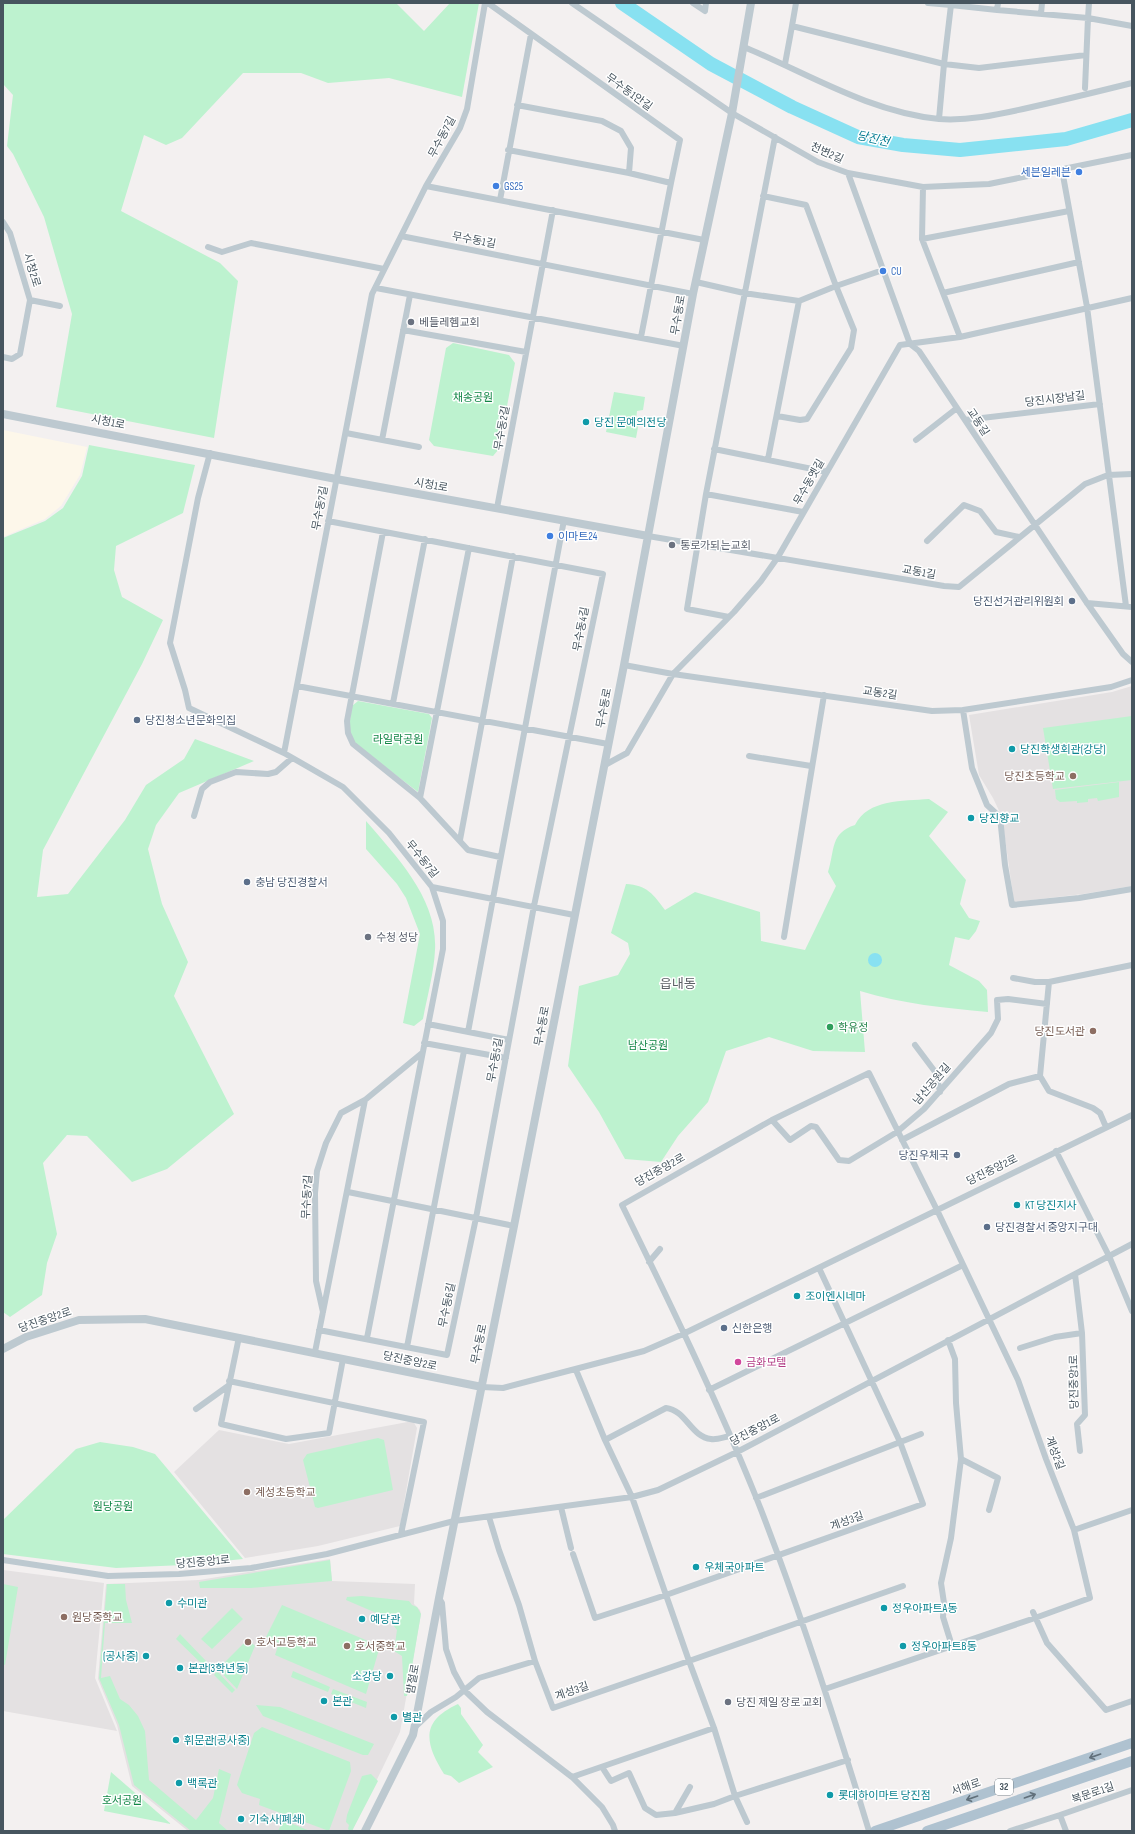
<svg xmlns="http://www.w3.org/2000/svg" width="1135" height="1834" viewBox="0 0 1135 1834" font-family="'Sofia Sans Condensed','Noto Sans KR',sans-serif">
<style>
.commercial{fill:#fdf7ea}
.education{fill:#e4e1e2}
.green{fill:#bdf2cf}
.water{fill:#88e1f1}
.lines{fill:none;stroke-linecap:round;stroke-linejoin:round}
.river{stroke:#88e1f1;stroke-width:14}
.minor{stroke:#bdc9d0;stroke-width:6}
.tertiary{stroke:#bdc9d0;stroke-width:8}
.primary{stroke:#afc2d0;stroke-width:10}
.oneway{stroke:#61707b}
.shop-dot{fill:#3f7fe0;stroke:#fff;stroke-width:1.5}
.worship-dot{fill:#6b7280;stroke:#fff;stroke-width:1.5}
.culture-dot{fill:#0f9aa8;stroke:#fff;stroke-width:1.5}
.service-dot{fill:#5c6f8a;stroke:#fff;stroke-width:1.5}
.education-dot{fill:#8d6e63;stroke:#fff;stroke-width:1.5}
.leisure-dot{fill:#2e9e5b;stroke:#fff;stroke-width:1.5}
.hotel-dot{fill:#d1479c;stroke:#fff;stroke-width:1.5}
.labels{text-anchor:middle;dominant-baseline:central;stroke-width:3;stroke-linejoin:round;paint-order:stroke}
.shield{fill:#fff;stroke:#7e888f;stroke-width:1}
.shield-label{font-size:10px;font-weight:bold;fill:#47555f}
.street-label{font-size:11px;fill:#47555f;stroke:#fff}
.shop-label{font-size:11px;fill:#366cbe;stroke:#fff;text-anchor:start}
.worship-label{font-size:11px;fill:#5b616d;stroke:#fff;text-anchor:start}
.park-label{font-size:11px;fill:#128646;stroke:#fff}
.culture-label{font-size:11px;fill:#0d838f;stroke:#fff;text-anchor:start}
.service-label{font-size:11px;fill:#4e5e75;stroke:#fff;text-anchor:start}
.education-label{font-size:11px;fill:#785e54;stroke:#fff;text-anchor:start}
.leisure-label{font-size:11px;fill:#27864d;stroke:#fff;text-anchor:start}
.hotel-label{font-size:11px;fill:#b23c85;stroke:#fff;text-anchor:start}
.water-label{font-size:12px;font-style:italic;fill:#077e93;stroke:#fff}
.quarter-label{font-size:13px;fill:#5c6166;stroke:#fff}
</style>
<rect width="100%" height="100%" fill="#f3f0f0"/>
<path class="commercial" d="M3,430L87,447L80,475L61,506L45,519L3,537Z"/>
<path class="education" d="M1132,686V886L1083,894L1014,902L1002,817L993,798L979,775L969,715L1112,692Z
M413,1421L417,1428L400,1526L318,1546L245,1558L174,1472L219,1430L289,1444Z
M330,1559L332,1581L415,1584L414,1604L420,1610L421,1614L400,1732L352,1831H188L132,1786L117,1725L98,1679L106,1584L199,1580Z
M3,1570L104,1583L95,1678L117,1731L3,1711Z"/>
<path class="green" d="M3,3H396L424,31L450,3H479L462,97L389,78L328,83L301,73H243L182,138L166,145L144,135L121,211L220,263L238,281L214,438L56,407L72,314L44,217L13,154L7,146L13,95L3,84Z
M453,343L509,355L515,363L499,449L493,456L434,446L429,440L446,348Z
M614,392L645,397L643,410L637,411L636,420L639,422L636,438L606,432Z
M89,445L195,465L183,513L116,546L114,570L122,597L163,620L142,664L43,850L37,897L68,894L125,820L146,785L184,759L195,739L254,761L179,793L156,825L148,849L162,904L188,962L174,996L234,1114L167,1169L132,1182L87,1136L67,1135L43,1163L57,1234L47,1263L42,1295L10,1317L3,1312V538L45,521L63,508L82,476Z
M358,701L429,714L432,718L418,792L354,743L349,727L352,706Z
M1132,716V780L1053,789L1043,728Z
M1119,782V797L1098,801L1097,798L1088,799V802L1077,803V801L1060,802L1056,799L1055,790Z
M929,799L948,812L929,836L966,880L960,904L969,918L980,921L976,931L969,940L955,937L949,965L979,981L987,990L988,1012C945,1008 903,1004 860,991L865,1052L813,1051L769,1037L726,1051L708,1102L678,1136L661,1162L625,1159L599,1112L568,1066L579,986L618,975L630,954L628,943L611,933L626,884C647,885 653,894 665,910L695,892L760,912L761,941L805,950L836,886L828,872C835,850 830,833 855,825C868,799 903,801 929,799Z
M366,821C397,857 438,899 435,950C434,973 427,997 423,1019L414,1026L403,1023L420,934L406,898L397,884L366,849Z
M378,1438L384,1440L393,1490L318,1508L315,1507L303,1460L307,1454Z
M100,1442L133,1447L155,1454L243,1559L183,1565L116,1568L3,1554V1520L76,1449Z
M330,1560L332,1581L251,1588H200L199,1582Z
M3,1584L18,1587L5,1665L3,1664Z
M107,1584H125L126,1600L132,1623H105L101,1678L110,1676L120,1699L129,1705L138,1716L145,1731L149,1780L196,1820L213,1798L219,1769L231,1774L219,1823L228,1831H191L134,1785L119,1725L99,1678Z
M362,1596L409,1601L412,1605L417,1607L421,1614L407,1696H404L402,1656L394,1651L397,1630L388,1618L346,1600L347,1597Z
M282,1605L380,1646L366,1694L275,1655L279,1643L266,1637Z
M232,1608L243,1619L212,1649L201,1639Z
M180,1634L207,1662L204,1666L176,1639Z
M248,1639L255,1646L237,1689L218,1669Z
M217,1671L235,1690L232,1693L214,1675Z
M293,1671L330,1687L328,1692L291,1677Z
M333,1689L367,1702L366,1708L331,1694Z
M458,1704L461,1708V1714L483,1745L478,1752L493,1767L459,1783L451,1776L444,1774C424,1742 421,1721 458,1704Z
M256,1705L280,1707L374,1744L368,1755H363L263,1716Z
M262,1727L350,1762L351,1771L329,1831L259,1805L260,1799L242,1793L237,1785L254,1733Z
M111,1772L171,1824L104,1811Z
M371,1774L378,1781L352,1831H350L348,1829L349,1825L346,1822L347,1815L362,1776Z
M283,1820L310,1831H278Z"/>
<path class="water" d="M868 960a7 7 0 1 1 14 0a7 7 0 1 1-14 0Z"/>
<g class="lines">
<path class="river" d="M622,3L711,64L792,107L858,137L903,145L960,150L1066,139L1132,120"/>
<path class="minor" d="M488,3L680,140L671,183L629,173L631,148L621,131L602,121L517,105
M572,3L732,113L818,162L848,173L923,187
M693,3L705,11L706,3
M928,3L951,5L952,3
M997,10L1088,18L1089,3
M1041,14L1042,3
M792,26L796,3
M744,47C807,73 869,112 939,119C967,121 996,115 1023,109C1059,101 1096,92 1132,83
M785,64L792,26L944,64L951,5L997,10L998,3
M1085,88L1088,18L1132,26
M939,119L944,64L979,68L1086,55
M508,150L629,173
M1062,170L1087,307L1126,606
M848,173L910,344L919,351L1087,603L1123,654L1132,662
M426,186L704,240
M500,200L531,34
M3,222L10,233L30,300L20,354L12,359L3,357
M401,236L693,294
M922,239L923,187L989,184L1132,155
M208,247L222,252L251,243L384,269
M696,282L744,293L799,301L836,286L806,205L763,196
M376,288L684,346
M943,293L922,239L1069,211
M30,300L60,306
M403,330L526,352
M641,337L671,183
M960,337L943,293L1079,262
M777,416L800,420L807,419L851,348L854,330L836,286L883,270
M965,420L1100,404
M346,433L419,447
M382,440L410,295
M916,440L957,408
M714,449L827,472
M210,453L198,498L170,643L185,690L189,708L284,753L343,787L389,833L432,887L443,921V949L367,1338
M768,459L799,301
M706,494L803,512
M497,508L553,210
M383,532L347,721L348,733L353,744L420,798L468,850L500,857
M648,536L944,586L959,587L1085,484L1108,475L1132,474
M927,541L964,505L980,511L996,532L1019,537
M1087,603L1132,607
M729,617L687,609L706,494L775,137
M624,665L673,674L932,711L963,710L1111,687L1132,680
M297,686L608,744
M393,703L425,539
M963,710L972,768L987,805L1000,817L1005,865L1012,905L1079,898L1132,889
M284,753L372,294L426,186L460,128L467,109L485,3
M749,756L811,766
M605,765L627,753L673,674L734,612L761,581L778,557L900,345L960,337L1132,298
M420,798L469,548
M194,816L202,789L210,782L236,772L268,774L276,772L292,758
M460,840L513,556
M432,887L574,915
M784,937L824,695
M1013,978L1035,982H1049
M428,1024L509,1040
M468,1032L564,520
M424,1043L506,1058
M915,1045L936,1073L940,1092
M772,1120L790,1140L811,1126L816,1127L839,1160L849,1161L897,1132L924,1109L991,1033L998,1019L997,1000L1008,999L1047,1004
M1106,1127L1100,1113L1093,1108L1049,1091L1040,1076L1049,982L1132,965
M902,1140L1009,1084L1040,1076
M1056,1151L1109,1256L1132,1311
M348,1192L514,1226
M649,1262L660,1249
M1075,1274L1082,1333L1085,1415L1077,1424L1080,1451
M323,1312L316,1281L315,1193L317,1171L326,1143L341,1113L365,1100L422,1053
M319,1330L447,1355L476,1218L534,906L603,574L328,521
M239,1337L221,1424L286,1439L329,1433L343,1359
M948,1340L955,1359L956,1403L961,1459L998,1478L989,1510
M407,1347L464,1051
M1020,1348L1055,1337L1082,1333
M315,1352L365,1100
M576,1370L605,1440L632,1497L666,1595L923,1504L900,1442L819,1268
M229,1381L424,1422L401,1534
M482,1387L503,1388L644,1351L683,1334L1132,1115
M709,1390L963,1265
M196,1409L228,1386
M605,1440L666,1408C686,1410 691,1437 711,1439C717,1440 724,1437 730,1436
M756,1498L921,1434
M561,1507L571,1548
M489,1517L499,1550L519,1605L535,1661L553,1708L689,1661L714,1728L735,1796L714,1804L675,1813L690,1787
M1074,1530L1132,1510
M573,1554L595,1618L666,1595L689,1661L903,1586
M3,1560L108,1576L179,1574L251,1568L327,1554L454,1521L632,1497L658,1490L737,1452L1132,1244
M439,1598L442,1603L446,1649L454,1672L464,1690L487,1712L572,1777L602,1807L613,1825L615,1831
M1033,1612L1047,1643L1106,1710L1132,1701
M952,1646L943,1617L944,1603L941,1583L951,1538L961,1459
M825,1689L1035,1618L1090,1598L1074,1530L1046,1459L1018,1380L937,1210L869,1073L772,1120L622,1205C669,1301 716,1398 756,1497C799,1606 835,1719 869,1831
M415,1727L431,1712L456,1697L479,1678L535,1661
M602,1767L611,1781L629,1773L645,1808L656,1815L675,1813
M572,1777L714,1728
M1060,1815L1132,1790
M747,1822L735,1796L848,1760
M1010,1831L1060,1815L1066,1831"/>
<path class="tertiary" d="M3,414L336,479L648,536
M3,1349L26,1337L79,1320L145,1319L482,1387
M365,1831L413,1735L439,1598L514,1226L624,665L693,294L732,113L751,3"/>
<path class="primary" d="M875,1831L1132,1743
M927,1831L1132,1761"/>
</g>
<defs><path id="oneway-shaft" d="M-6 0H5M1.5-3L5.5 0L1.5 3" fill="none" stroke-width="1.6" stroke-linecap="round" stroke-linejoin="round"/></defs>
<g class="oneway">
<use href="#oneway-shaft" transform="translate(1095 1756) rotate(161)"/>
<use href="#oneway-shaft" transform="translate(1030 1796) rotate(-19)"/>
<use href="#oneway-shaft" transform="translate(972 1798) rotate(161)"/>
</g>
<g class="shop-dot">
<circle cx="1079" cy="172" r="4"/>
<circle cx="496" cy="186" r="4"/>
<circle cx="883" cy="271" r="4"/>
<circle cx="550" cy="536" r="4"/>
</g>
<g class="worship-dot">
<circle cx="411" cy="322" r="4"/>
<circle cx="672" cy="545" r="4"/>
<circle cx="368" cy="937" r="4"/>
<circle cx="728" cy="1702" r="4"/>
</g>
<g class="culture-dot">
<circle cx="586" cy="422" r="4"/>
<circle cx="1012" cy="749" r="4"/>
<circle cx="971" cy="818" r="4"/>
<circle cx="1017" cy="1205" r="4"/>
<circle cx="797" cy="1296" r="4"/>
<circle cx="696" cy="1567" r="4"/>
<circle cx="169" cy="1603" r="4"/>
<circle cx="884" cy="1608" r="4"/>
<circle cx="362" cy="1619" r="4"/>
<circle cx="903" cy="1646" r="4"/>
<circle cx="146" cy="1656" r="4"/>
<circle cx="180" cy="1668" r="4"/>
<circle cx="390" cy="1676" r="4"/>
<circle cx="324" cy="1701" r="4"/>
<circle cx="394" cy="1717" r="4"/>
<circle cx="176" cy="1740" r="4"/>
<circle cx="179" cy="1783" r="4"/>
<circle cx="830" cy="1795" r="4"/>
<circle cx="241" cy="1819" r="4"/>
</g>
<g class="service-dot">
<circle cx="1072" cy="601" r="4"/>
<circle cx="137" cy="720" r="4"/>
<circle cx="247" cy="882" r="4"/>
<circle cx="957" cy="1155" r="4"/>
<circle cx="987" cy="1227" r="4"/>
<circle cx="724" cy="1328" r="4"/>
</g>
<g class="education-dot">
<circle cx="1073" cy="776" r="4"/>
<circle cx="1093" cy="1031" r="4"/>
<circle cx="247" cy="1492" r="4"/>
<circle cx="64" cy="1617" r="4"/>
<circle cx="248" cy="1642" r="4"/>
<circle cx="347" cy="1646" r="4"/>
</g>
<circle class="leisure-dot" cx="830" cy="1027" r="4"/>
<circle class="hotel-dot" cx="738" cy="1362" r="4"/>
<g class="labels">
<rect class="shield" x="995" y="1779" width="18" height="16" rx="3"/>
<g class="shield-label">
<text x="1004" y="1787">32</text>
</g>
<g class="street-label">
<text transform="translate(629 92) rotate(36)">무수동1안길</text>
<text transform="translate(442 137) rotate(-62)">무수동7길</text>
<text transform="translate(827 153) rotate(24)">천변2길</text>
<text transform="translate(474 240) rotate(11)">무수동1길</text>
<text transform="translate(32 270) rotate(73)">시청2로</text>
<text transform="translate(678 315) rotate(-80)">무수동로</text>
<text transform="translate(1055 399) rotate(-7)">당진시장남길</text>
<text transform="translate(108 422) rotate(11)">시청1로</text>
<text transform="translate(978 422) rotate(56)">교동길</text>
<text transform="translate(502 428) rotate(-80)">무수동2길</text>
<text transform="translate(809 482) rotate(-60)">무수동옛길</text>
<text transform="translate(431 485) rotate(10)">시청1로</text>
<text transform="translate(320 508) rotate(-79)">무수동7길</text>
<text transform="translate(919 572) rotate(10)">교동1길</text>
<text transform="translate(581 629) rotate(-79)">무수동4길</text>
<text transform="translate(880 693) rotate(8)">교동2길</text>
<text transform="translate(604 708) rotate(-79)">무수동로</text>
<text transform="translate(422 859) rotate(51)">무수동7길</text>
<text transform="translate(542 1026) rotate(-79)">무수동로</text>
<text transform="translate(495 1060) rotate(-79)">무수동5길</text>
<text transform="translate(932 1084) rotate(-49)">남산공원길</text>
<text transform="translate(660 1170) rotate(-29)">당진중앙2로</text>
<text transform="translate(992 1170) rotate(-26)">당진중앙2로</text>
<text transform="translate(307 1197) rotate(-87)">무수동7길</text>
<text transform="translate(447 1305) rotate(-78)">무수동6길</text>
<text transform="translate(45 1320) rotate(-19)">당진중앙2로</text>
<text transform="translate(479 1344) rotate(-78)">무수동로</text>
<text transform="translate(410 1361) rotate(12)">당진중앙2로</text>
<text transform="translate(1074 1382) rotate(-91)">당진중앙1로</text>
<text transform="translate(755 1430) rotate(-28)">당진중앙1로</text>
<text transform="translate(1055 1453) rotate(69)">계성2길</text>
<text transform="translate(847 1521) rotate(-20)">계성3길</text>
<text transform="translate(203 1562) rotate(-5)">당진중앙1로</text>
<text transform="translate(413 1679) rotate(-80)">밤절로</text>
<text transform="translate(572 1691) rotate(-19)">계성3길</text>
<text transform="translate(966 1787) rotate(-19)">서해로</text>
<text transform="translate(1093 1793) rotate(-19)">북문로1길</text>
</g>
<g class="shop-label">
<text x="1071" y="172" text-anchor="end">세븐일레븐</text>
<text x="504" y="186">GS25</text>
<text x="891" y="271">CU</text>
<text x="558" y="536">이마트24</text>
</g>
<g class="worship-label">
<text x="419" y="322">베들레헴교회</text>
<text x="680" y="545">통로가되는교회</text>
<text x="376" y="937">수청 성당</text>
<text x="736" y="1702">당진 제일 장로 교회</text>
</g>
<g class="park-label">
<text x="473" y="397">채송공원</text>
<text x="398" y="739">라일락공원</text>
<text x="648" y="1045">남산공원</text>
<text x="113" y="1506">원당공원</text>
<text x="122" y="1800">호서공원</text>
</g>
<g class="culture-label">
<text x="594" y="422">당진 문예의전당</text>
<text x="1020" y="749">당진학생회관(강당)</text>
<text x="979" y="818">당진향교</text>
<text x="1025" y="1205">KT 당진지사</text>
<text x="805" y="1296">조이엔시네마</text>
<text x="704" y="1567">우체국아파트</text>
<text x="177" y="1603">수미관</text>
<text x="892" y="1608">정우아파트A동</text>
<text x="370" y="1619">예당관</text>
<text x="911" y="1646">정우아파트B동</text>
<text x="138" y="1656" text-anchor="end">(공사중)</text>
<text x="188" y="1668">본관(3학년동)</text>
<text x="382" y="1676" text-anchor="end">소강당</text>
<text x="332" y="1701">본관</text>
<text x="402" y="1717">별관</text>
<text x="184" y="1740">휘문관(공사중)</text>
<text x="187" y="1783">백록관</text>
<text x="838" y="1795">롯데하이마트 당진점</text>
<text x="249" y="1819">기숙사(폐쇄)</text>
</g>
<g class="service-label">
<text x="1064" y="601" text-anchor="end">당진선거관리위원회</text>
<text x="145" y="720">당진청소년문화의집</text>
<text x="255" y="882">충남 당진경찰서</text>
<text x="949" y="1155" text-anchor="end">당진우체국</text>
<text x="995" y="1227">당진경찰서 중앙지구대</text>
<text x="732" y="1328">신한은행</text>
</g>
<g class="education-label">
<text x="1065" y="776" text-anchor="end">당진초등학교</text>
<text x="1085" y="1031" text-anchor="end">당진도서관</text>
<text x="255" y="1492">계성초등학교</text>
<text x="72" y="1617">원당중학교</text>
<text x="256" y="1642">호서고등학교</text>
<text x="355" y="1646">호서중학교</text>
</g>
<g class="leisure-label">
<text x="838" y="1027">학유정</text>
</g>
<g class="hotel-label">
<text x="746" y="1362">금화모텔</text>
</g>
<g class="water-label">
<text transform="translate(873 139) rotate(13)">당진천</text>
</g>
<g class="quarter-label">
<text x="678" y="984">읍내동</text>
</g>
</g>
<rect width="1135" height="1834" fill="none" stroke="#47555f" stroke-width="8"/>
</svg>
